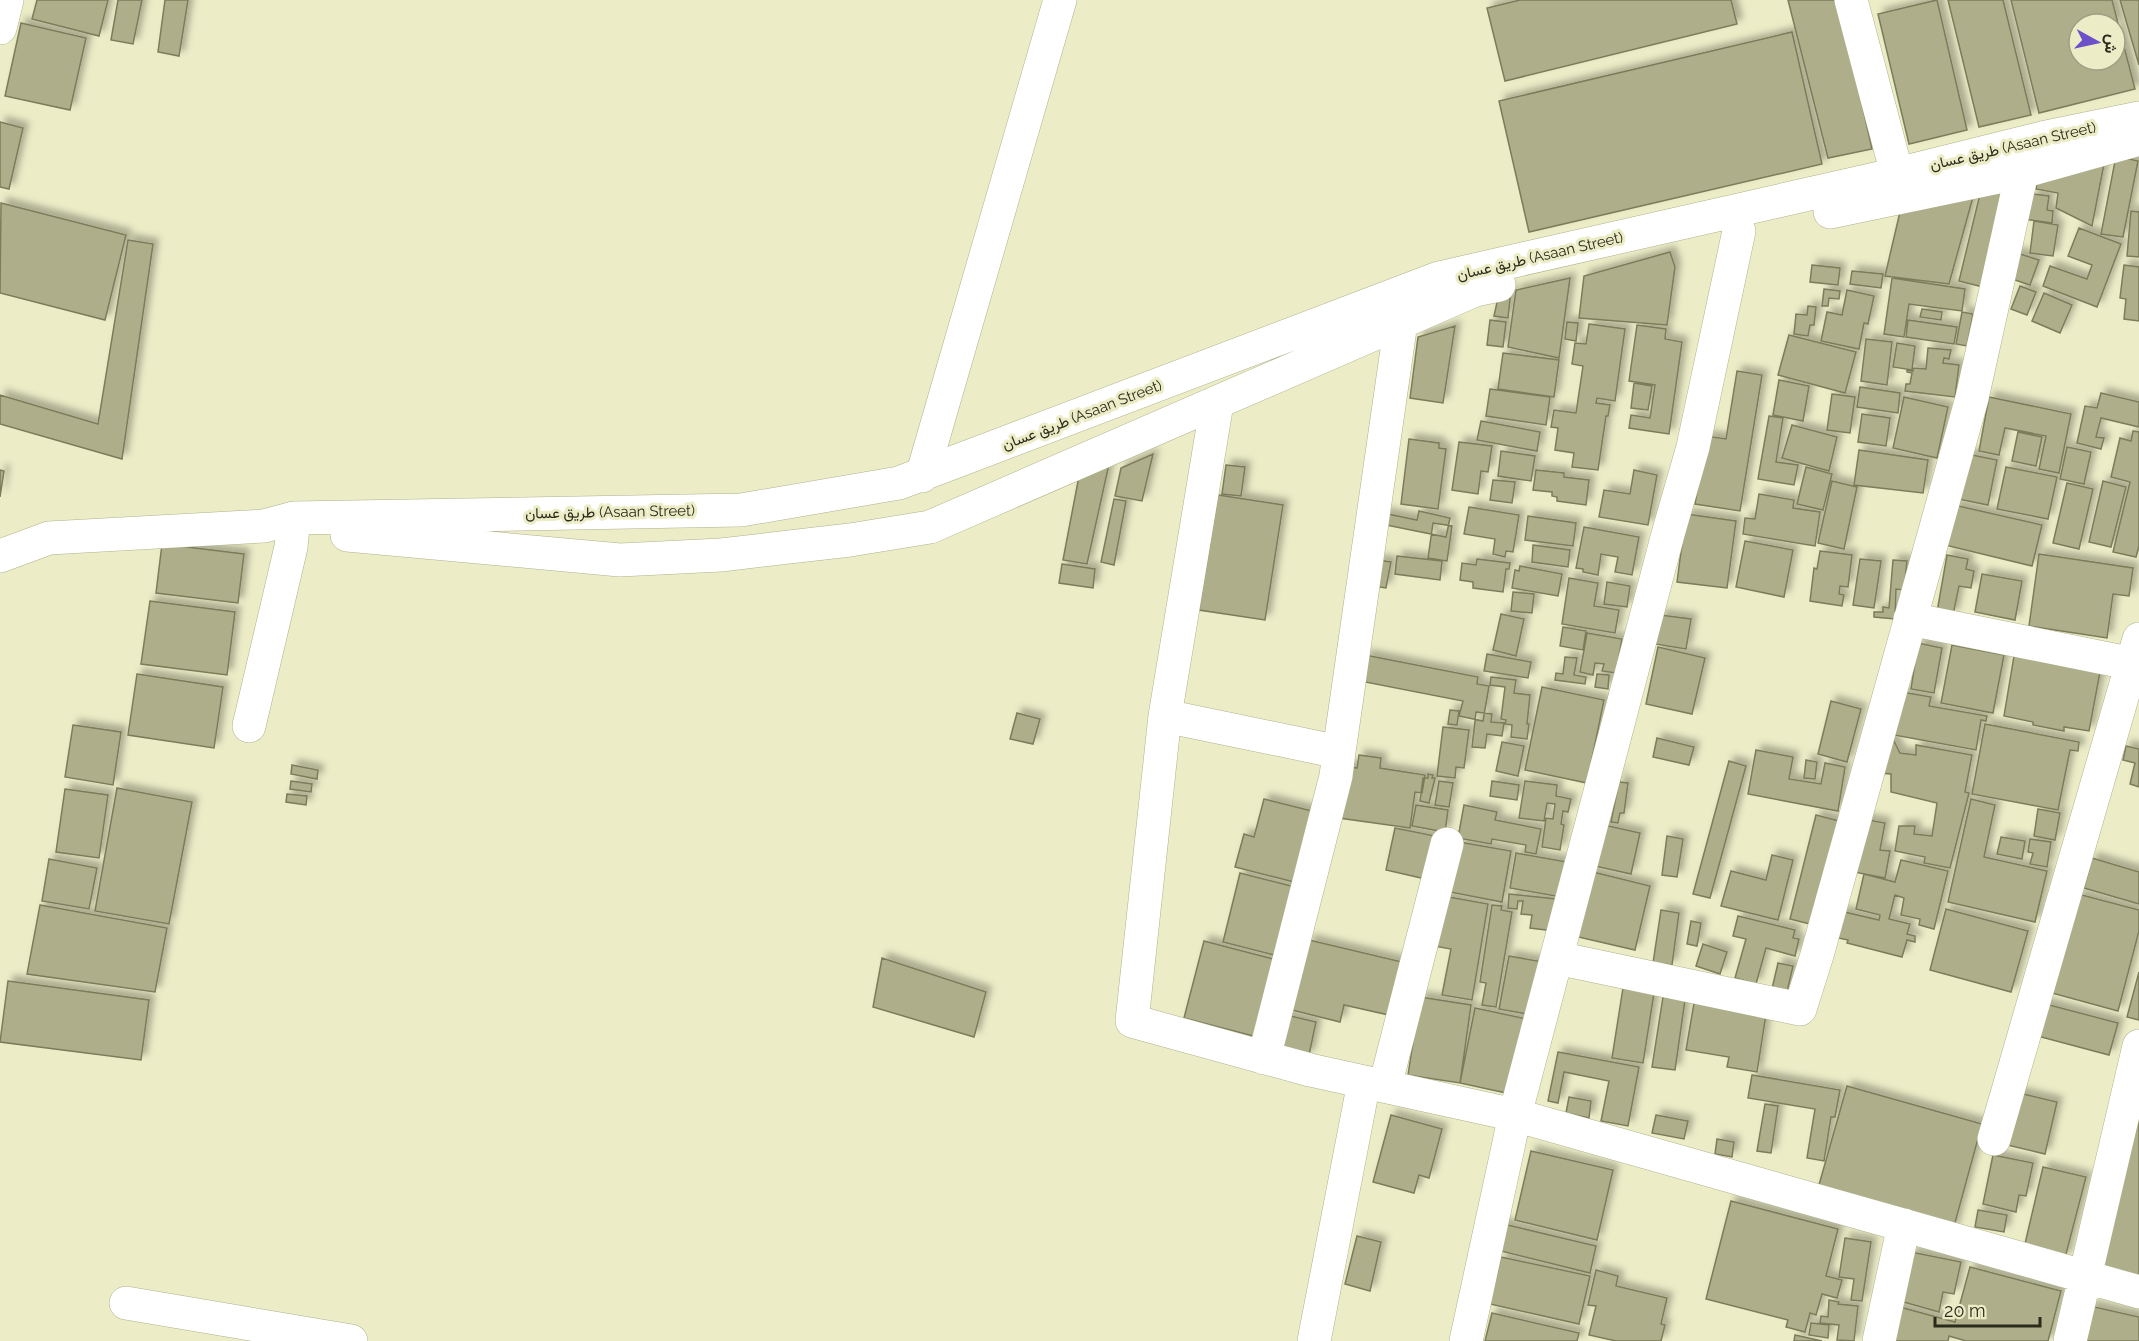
<svg xmlns="http://www.w3.org/2000/svg" width="2139" height="1341" viewBox="0 0 2139 1341" font-family="Raleway,Vazirmatn,sans-serif">
<style>
.building{fill:#aeaf8a;stroke:#7c7c5a;stroke-width:1.5;fill-rule:evenodd;filter:url(#shadow)}
.lines{fill:none;stroke-linecap:round;stroke-linejoin:round}
.minor-casing{stroke:#b0b18c;stroke-width:34}
.minor{stroke:#fff;stroke-width:33}
.labels{text-anchor:middle;dominant-baseline:central;stroke-width:6;stroke-linejoin:round;paint-order:stroke}
.street-label{font-size:15px;fill:#2b2b1d;stroke:#ecedc7}
</style>
<defs>
<filter id="shadow"><feDropShadow dx="5.5" dy="-5.5" stdDeviation="3" flood-color="#0004"/></filter>
</defs>
<rect width="100%" height="100%" fill="#ecedc7"/>
<path class="building" d="M37,0H108L99,36L32,19Z
M118,0H142L133,44L111,40Z
M165,0H188L179,56L158,52Z
M1520,0H1731L1737,24L1505,81L1487,8Z
M1788,0H1839L1872,149L1828,158Z
M1937,0L1967,130L1909,144L1878,14Z
M1948,0H2003L2031,115L1979,127Z
M2011,0H2112L2135,89L2039,113ZM2079,24H2115V60H2079Z
M2120,0H2139V65Z
M21,23L86,38L70,110L5,96Z
M1792,32L1822,164L1529,232L1499,101Z
M0,122L23,128L9,189L0,187Z
M2116,156L2138,161L2123,237L2101,234Z
M2104,164L2092,226L2056,208L2058,193L2036,189L2037,182Z
M2007,192L1983,287L1959,281L1980,194Z
M2033,194L2049,196L2047,210L2053,211L2052,223L2023,219Z
M1973,197L1949,284L1885,276L1900,212Z
M1,203L126,235L105,320L0,293Z
M2131,211L2139,212V257L2127,256Z
M2034,221L2058,225L2053,256L2030,253Z
M2079,228L2121,244L2097,307L2043,286L2050,266L2087,279L2092,265L2068,256Z
M128,240L153,244L122,459L0,424V395L98,424Z
M1670,252L1675,267L1667,325L1579,318L1584,276Z
M2014,252L2039,260L2030,285L2006,277Z
M1812,265L1840,268L1838,285L1810,282Z
M2124,265L2139,267V321L2124,319L2126,299L2120,298Z
M1852,271L1883,274L1881,288L1850,284Z
M1570,278L1559,358L1508,347L1516,290Z
M1892,278L1965,289L1962,311L1909,304L1904,337L1884,334Z
M2020,286L2036,292L2027,315L2011,309Z
M1824,289L1840,291L1839,299L1829,298L1828,306H1822Z
M1511,290L1508,318L1494,316L1499,293Z
M1847,290L1874,296L1868,324L1864,323L1859,349L1821,341L1827,312L1842,315Z
M2044,293L2072,305L2060,333L2032,321Z
M1808,306L1816,307L1814,325H1810L1808,336L1794,334L1796,314L1807,315Z
M1922,309L1942,312L1941,320L1920,317Z
M1962,312L1973,314L1967,346L1956,344Z
M1490,320L1506,322L1503,347L1487,345Z
M1908,320L1957,327L1954,344L1906,337Z
M1567,322L1578,323L1576,341L1565,339Z
M1589,324L1625,329L1615,401L1597,398L1596,403L1610,405L1608,416H1606L1598,470L1572,467L1574,453L1555,450L1558,428L1551,427L1554,410L1576,413L1583,366L1572,364L1575,343L1586,344Z
M1637,325L1666,329L1665,339L1682,342L1669,434L1629,428L1631,415L1650,418L1655,385L1629,381Z
M1455,326L1443,403L1410,398L1418,337Z
M1789,335L1856,352L1845,393L1778,375Z
M1866,339L1892,342L1887,385L1861,381Z
M1897,343L1915,346L1912,370L1893,367Z
M1928,348L1951,350L1949,359L1944,358L1943,363L1959,365L1955,397L1905,391L1906,384H1910L1912,373L1907,372V370L1913,371V368L1926,369Z
M1503,353L1559,360L1554,397L1498,389Z
M1737,371L1762,375L1740,511L1695,504L1706,436L1726,439Z
M1779,380L1809,386L1803,421L1773,415Z
M1634,383L1652,386L1648,410L1631,408Z
M1860,387L1900,393L1898,413L1857,407Z
M1490,389L1550,397L1546,425L1486,416Z
M2101,393L2139,402V427L2101,418L2096,437L2104,438L2101,449L2077,443L2085,406L2097,408Z
M1832,394L1855,397L1850,433L1827,430Z
M1904,397L1948,407L1937,458L1893,448Z
M1989,397L2071,414L2059,473L2039,469L2046,436L2005,428L1999,455L1979,451Z
M1862,414L1890,418L1886,446L1858,442Z
M1769,416L1783,418L1776,462L1798,465L1794,485L1758,479Z
M1481,421L1540,432L1537,451L1477,440Z
M1792,425L1837,437L1829,471L1782,458Z
M2133,431L2139,432V546L2136,557L2113,552L2130,482L2111,477L2120,438L2131,441Z
M2018,432L2042,437L2036,466L2012,461Z
M1409,439L1439,443V448L1446,449L1438,509L1401,504Z
M1459,442L1492,446L1488,472L1481,471L1478,494L1452,490Z
M2067,447L2091,452L2084,484L2060,479Z
M1859,450L1928,460L1923,493L1854,485Z
M1501,451L1535,456L1531,481L1498,476Z
M1153,454L1142,501L1115,496L1121,468Z
M1967,454L1997,460L1988,505L1958,499Z
M1109,464L1087,564L1063,560L1079,476Z
M1226,465L1245,467L1241,496L1222,494Z
M1806,467L1832,474L1823,510L1797,504Z
M2006,467L2057,477L2048,519L1997,509Z
M0,470L4,471L0,497Z
M1536,470L1564,473V477L1589,480L1586,505L1557,501V497L1552,496V492L1533,490Z
M1634,470L1657,475L1648,525L1599,517L1604,490L1630,494Z
M1493,480L1515,482L1512,503L1490,500Z
M1832,481L1857,487L1844,549L1818,543Z
M2103,481L2126,487L2111,547L2089,542Z
M2067,483L2093,489L2079,549L2053,543Z
M1759,494L1794,500L1793,508L1820,512L1815,546L1743,534L1745,518L1755,519Z
M1218,495L1283,505L1265,620L1199,610Z
M1114,499L1126,501L1114,565L1101,562Z
M1954,505L2042,525L2032,566L1945,545Z
M1469,507L1519,515L1513,552L1506,551L1505,557L1493,554L1495,539L1464,534Z
M1419,511L1450,518L1446,537L1381,524L1383,513L1417,520Z
M1686,514L1736,521L1727,588L1677,582Z
M1528,516L1576,523L1573,546L1525,540Z
M1433,523L1452,526L1447,561L1428,558Z
M1584,527L1639,537L1632,575L1615,572L1618,557L1601,554L1598,575L1583,572V569L1576,568Z
M1745,541L1793,550L1784,597L1736,587Z
M162,544L244,554L238,603L156,593Z
M1533,545L1570,550L1568,567L1532,562Z
M1820,551L1852,555L1848,587L1840,586L1839,594L1844,595L1842,606L1810,601L1814,568L1817,569Z
M2039,554L2133,568L2129,596L2113,594L2107,638L2029,626Z
M1947,555L1968,559L1966,569L1974,571L1971,588L1959,586L1953,615L1937,612Z
M1397,556L1442,561L1440,580L1395,574Z
M1477,559L1510,563L1509,569H1506L1503,592L1473,588V582L1460,580L1462,563L1476,565Z
M1860,559L1881,561L1874,608L1853,605Z
M1377,560L1391,562L1386,588L1373,586Z
M1893,560L1907,561L1904,590L1896,589L1895,619L1874,617V612H1883V607L1889,608Z
M1062,564L1095,569L1093,588L1059,583Z
M1520,566L1562,574L1558,596L1512,588L1515,570L1519,571Z
M1982,574L2022,581L2015,620L1975,612Z
M1569,578L1598,583L1594,606L1619,610L1615,633L1562,624Z
M1607,582L1630,586L1627,607L1604,604Z
M1513,592L1534,594L1532,613L1511,611Z
M150,601L235,612L227,675L141,664Z
M1501,614L1524,619L1516,656L1493,650Z
M1660,615L1691,619L1686,649L1655,644Z
M1563,627L1586,631L1583,650L1560,646Z
M1587,633L1622,639L1616,673L1602,671L1604,664L1595,663L1593,675L1580,672Z
M1918,643L1942,648L1934,693L1911,689Z
M1952,645L2004,655L1993,713L1941,703Z
M1658,647L1705,658L1692,714L1646,704Z
M1487,654L1531,662L1528,678L1484,671Z
M1365,655L1478,677L1477,684L1489,686L1483,721L1459,716L1463,701L1360,681Z
M2014,656L2100,672L2089,731L2064,727V731L2033,725V722L2004,716Z
M1565,657L1577,658L1574,675L1586,677L1585,684L1555,680L1556,673L1563,674Z
M137,674L223,687L214,748L128,735Z
M1597,674L1609,675L1608,689L1595,687Z
M1491,677L1516,680L1514,693L1530,695L1527,724H1529L1527,739L1511,737L1512,725L1505,724L1506,720L1501,719L1505,687L1490,685Z
M1542,687L1604,700L1587,783L1525,770Z
M1902,692L1931,697L1929,706L1987,716L1986,721L1981,720L1976,750L1894,735Z
M1831,701L1861,709L1847,762L1818,754Z
M1450,710L1459,711L1457,725L1448,724Z
M1476,712L1492,714L1491,722L1504,723L1502,736L1487,734L1485,748L1472,747Z
M1017,713L1040,719L1033,744L1010,739Z
M1985,724L2079,742L2078,751L2070,750L2058,810L1972,794Z
M73,725L121,732L113,785L65,777Z
M1443,727L1469,730L1464,768L1456,767L1455,778L1437,776Z
M1885,737L1894,741L1900,753L1916,755V745L1972,755L1965,792L1969,793L1950,868L1924,863L1925,857L1895,851L1899,826H1915L1914,834L1932,836L1937,803L1891,792V774L1879,773Z
M1657,738L1694,747L1689,765L1653,757Z
M1502,742L1524,746L1518,776L1496,771Z
M2126,746L2139,749V787L2130,784L2135,763L2123,760Z
M1756,750L1793,757L1789,779L1821,784L1825,763L1845,767L1838,811L1748,794Z
M1359,755L1381,758L1380,768L1425,775L1422,793L1415,792L1410,828L1339,818L1346,766L1357,768Z
M1806,760L1817,762L1815,779L1804,778Z
M1729,761L1746,766L1710,898L1693,894Z
M292,765L318,770L317,779L291,774Z
M1621,771L1620,782L1628,783L1624,813H1620L1618,823L1611,822Z
M1428,774L1433,775L1432,778H1435L1429,803L1420,801L1423,778H1428Z
M291,781L312,784L311,792L290,789Z
M1439,781L1453,783L1449,807L1435,805Z
M1492,781L1519,785L1517,800L1490,796Z
M1525,781L1557,785L1556,796L1571,799L1568,812L1563,811L1561,824L1564,825L1560,850L1542,847L1546,818L1553,819L1555,804L1547,803L1544,821L1519,818Z
M117,788L192,802L169,924L95,911Z
M65,789L108,795L99,858L56,852Z
M287,794L307,796L306,805L286,802Z
M1264,799L1320,813L1302,884L1235,867L1244,834L1254,837Z
M1971,799L1995,805L1984,857L2047,871L2035,922L1948,902Z
M1416,805L1448,810L1445,832L1412,826Z
M1464,805L1497,812L1495,820L1541,829L1536,854L1525,852L1526,845L1492,839L1491,844L1458,838Z
M2038,809L2060,813L2055,840L2034,836Z
M1816,815L1843,822L1818,926L1790,919Z
M1863,819L1885,823L1880,850L1890,851L1885,878L1854,872Z
M1595,823L1640,833L1631,874L1586,864Z
M1395,828L1440,837L1430,880L1386,870Z
M1667,836L1683,839L1677,877L1662,875Z
M2001,837L2025,841L2022,859L1997,854Z
M2030,839L2051,842L2047,867L2030,864L2033,853L2028,852Z
M1459,842L1511,851L1502,902L1450,892Z
M1516,853L1567,862L1561,897L1510,888Z
M1772,855L1793,860L1778,920L1721,906L1731,871L1766,880Z
M2092,858L2139,872V904L2084,888Z
M49,859L97,868L89,909L42,901Z
M1901,860L1948,871L1934,929L1919,925L1920,919L1901,915L1904,898L1895,895L1889,919L1910,924L1907,934L1915,936V942L1907,940L1902,957L1847,943L1848,940L1834,937L1840,911L1879,920L1880,915L1856,909L1864,874L1895,882Z
M1589,871L1650,886L1635,950L1574,936Z
M1240,873L1299,888L1282,957L1223,942Z
M1509,894L1557,899L1554,931L1530,928L1532,915L1521,914L1523,901H1518L1517,909L1508,908Z
M2078,894L2139,910V931L2118,1011L2052,993Z
M1443,896L1488,904L1472,1000L1442,995L1451,949L1434,946Z
M40,905L167,928L155,992L27,974Z
M1492,905L1502,906L1501,910L1512,912L1496,1007L1482,1005L1486,983L1480,982Z
M1946,909L2028,931L2011,992L1930,970Z
M1661,910L1679,913L1672,965L1653,963Z
M1738,916L1795,930L1793,938L1799,939L1795,956L1766,948L1756,984L1735,978L1746,939L1733,936Z
M1691,921L1701,923L1697,946L1687,944Z
M1309,940L1402,962L1389,1015L1344,1005L1340,1022L1292,1010Z
M1204,941L1277,960L1257,1037L1184,1018Z
M1703,944L1727,952L1720,974L1696,966Z
M1509,956L1543,962L1533,1015L1499,1009Z
M882,958L986,992L974,1037L873,1007Z
M1778,963L1793,966L1787,992L1772,989Z
M2139,972V1020L2127,1017Z
M8,981L149,1000L141,1060L0,1042Z
M1623,988L1654,993L1643,1063L1612,1058Z
M1420,997L1471,1005L1460,1083L1408,1075Z
M1663,997L1685,1000L1675,1070L1652,1067Z
M2038,1002L2118,1023L2109,1055L2030,1034Z
M1694,1003L1766,1014L1757,1072L1727,1067L1729,1057L1686,1050Z
M1475,1008L1527,1019L1511,1094L1460,1083Z
M1278,1013L1316,1022L1309,1055L1272,1058Z
M1558,1052L1639,1067L1628,1126L1601,1121L1609,1081L1564,1072L1558,1103L1548,1101Z
M1752,1075L1840,1090L1835,1117H1831L1824,1161L1807,1158L1815,1109L1748,1098Z
M1847,1086L1982,1124L1953,1230L1817,1192Z
M2015,1092L2057,1102L2045,1154L2003,1144Z
M2139,1092V1277L2096,1266Z
M1569,1097L1591,1101L1589,1118L1566,1113Z
M1765,1104L1778,1106L1771,1153L1757,1151Z
M1391,1115L1442,1129L1429,1178L1419,1175L1414,1193L1373,1182Z
M1656,1115L1688,1121L1684,1139L1652,1133Z
M1717,1139L1734,1142L1732,1157L1715,1154Z
M1531,1151L1613,1170L1597,1240L1515,1220Z
M1993,1155L2033,1163L2026,1196L2019,1195L2016,1212L1983,1204Z
M2043,1167L2086,1177L2065,1258L2024,1248Z
M1731,1201L1838,1229L1826,1276L1842,1280L1837,1298L1822,1294L1816,1315L1810,1313L1805,1332L1786,1327L1788,1320L1706,1299Z
M1978,1210L2007,1215L2004,1232L1975,1227Z
M1499,1223L1596,1246L1590,1273L1493,1249Z
M1357,1236L1381,1242L1370,1291L1345,1284Z
M1845,1238L1871,1242L1862,1301L1851,1300L1854,1279L1839,1277Z
M1911,1252L1961,1262L1954,1294L1943,1292L1939,1312L1900,1301Z
M1501,1257L1590,1276L1579,1324L1490,1304Z
M1970,1267L2061,1291L2048,1341H1966L1949,1336L1948,1341H1887L1896,1306L1955,1322Z
M1596,1270L1618,1276L1616,1286L1667,1298L1661,1324L1665,1325L1661,1341H1616L1589,1335L1596,1306L1588,1305Z
M1829,1300L1839,1302L1838,1304L1858,1306L1854,1341L1837,1340L1839,1325L1820,1323L1821,1316L1828,1317Z
M2090,1306L2139,1317V1341H2082Z
M1492,1313L1579,1333L1577,1341H1485Z
M1811,1323L1829,1325L1828,1338L1809,1335Z
M1795,1335L1822,1341H1794Z"/>
<g class="lines">
<defs>
<path id="minor" d="M1851,0L1897,174
M0,28L7,0
M1830,212L2022,172L2139,139
M1217,403L1165,716L1132,1021L1310,1070L1515,1115L2139,1292
M922,476L1060,0
M347,535L620,560L721,555L850,540L930,527L1475,290L1499,285
M0,556L49,538L264,526L294,518L741,510L899,483L1439,278L1897,174L2042,138L2139,118
M1910,619L2139,665
M1165,716L1339,752L1336,776L1264,1058
M249,726L291,547L294,518
M1339,752L1401,322
M1557,958L1800,1009L1817,955L1972,398L2022,172
M1385,1086L1447,844
M1994,1139L2139,639
M126,1303L351,1341
M1314,1341L1364,1082
M1466,1341L1515,1115L1668,534L1693,447L1739,231
M1879,1341L1904,1225
M2070,1341L2139,1046"/>
</defs>
<use href="#minor" class="minor-casing"/>
<use href="#minor" class="minor"/>
</g>
<g class="labels">
<g class="street-label">
<text transform="translate(2013 146) rotate(-13)">طريق عسان (Asaan Street)</text>
<text transform="translate(1540 256) rotate(-13)">طريق عسان (Asaan Street)</text>
<text transform="translate(1082 415) rotate(-21)">طريق عسان (Asaan Street)</text>
<text transform="translate(610 512) rotate(-1)">طريق عسان (Asaan Street)</text>
</g>
</g>
<g transform="translate(2097 42) rotate(98)"><circle r="28" fill="#ecedc7" stroke="#9f9f83" stroke-width="1.5"/>
<path d="M0-4.5L10 22L0 15L-10 22Z" fill="#6b50c9"/>
<text y="-9" font-size="16" font-weight="bold" text-anchor="middle" fill="#2b2b1d">ش</text>
</g>
<path d="M1935 1317v9h105v-9" fill="none" stroke="#2b2b1d" stroke-width="3"/>
<text x="1944" y="1317" font-size="18" fill="#2b2b1d" stroke="#ecedc7" stroke-width="4.5" paint-order="stroke">20 m</text>
</svg>
